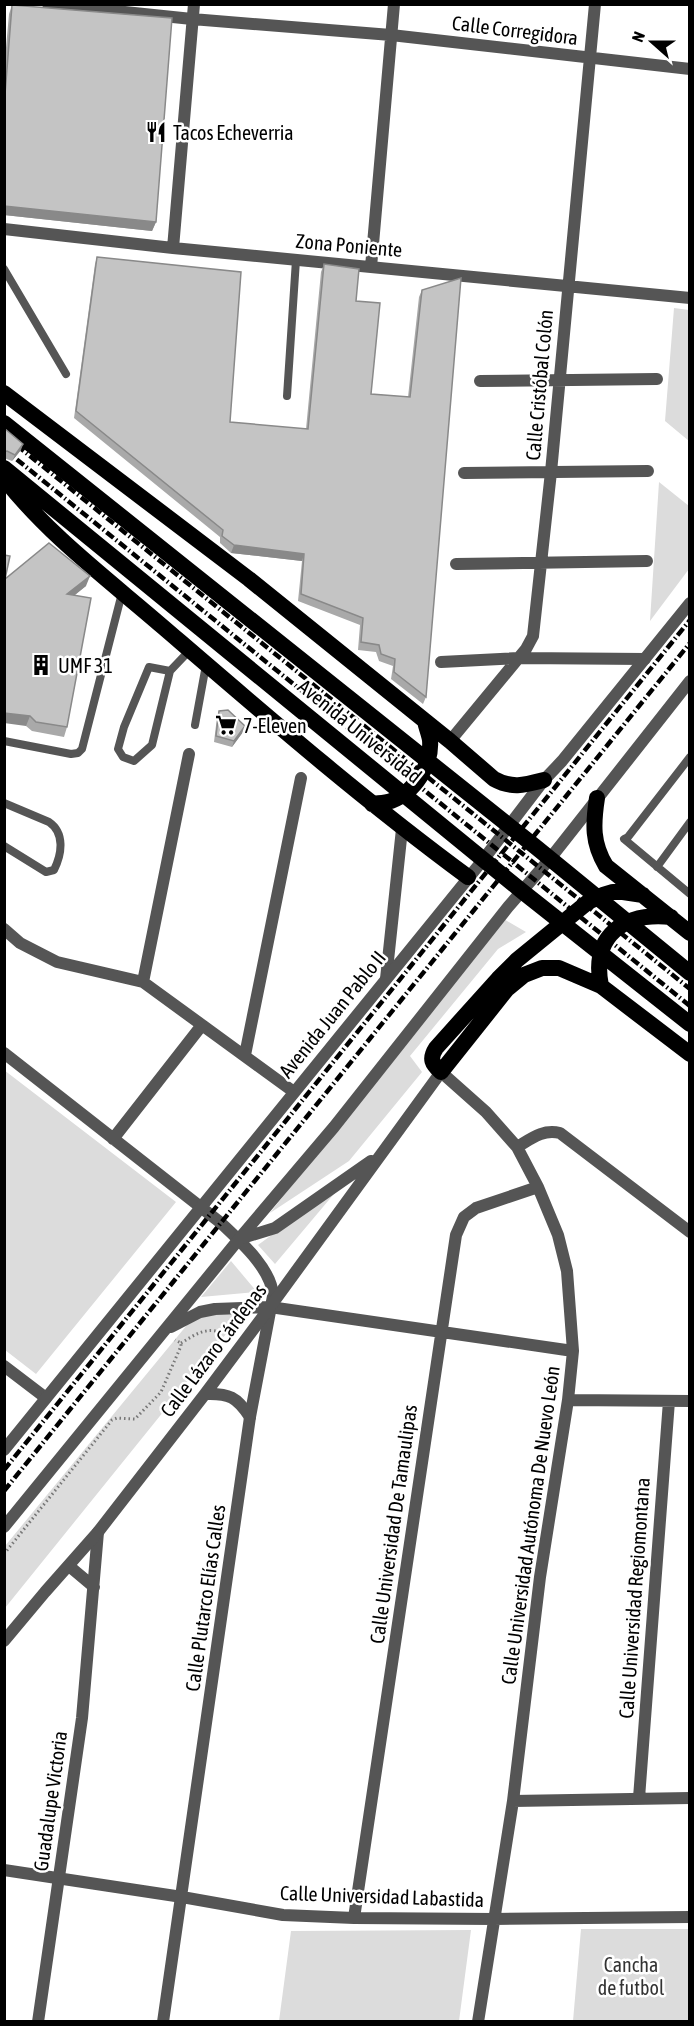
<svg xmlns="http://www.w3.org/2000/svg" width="694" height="2026" viewBox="0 0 694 2026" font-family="'Asap Condensed',sans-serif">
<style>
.green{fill:#dcdcdc}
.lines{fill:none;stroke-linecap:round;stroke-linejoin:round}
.path{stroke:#777;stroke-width:3;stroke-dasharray:1.5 3;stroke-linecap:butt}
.service{stroke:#555;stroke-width:8}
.minor{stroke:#555;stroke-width:12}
.tertiary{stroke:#555;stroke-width:12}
.trunk{stroke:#000;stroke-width:16}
.rail{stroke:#000;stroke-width:4.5;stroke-dasharray:9 3 1.5 3;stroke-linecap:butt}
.wall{fill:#a9a9a9}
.shaded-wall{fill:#898989}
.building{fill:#c4c4c4;stroke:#898989;stroke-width:1.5}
.labels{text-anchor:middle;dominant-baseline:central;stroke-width:5;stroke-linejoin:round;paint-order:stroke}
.street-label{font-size:20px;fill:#000;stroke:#fff}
.poi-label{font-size:20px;fill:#000;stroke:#fff;text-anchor:start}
.park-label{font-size:20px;fill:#333;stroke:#fff}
</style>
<rect width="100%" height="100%" fill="#fff"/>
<path class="green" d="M674,308L689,310V441L665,421Z
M659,482L689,506V569L650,621Z
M502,918L526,932L498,949L410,1056L422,1072L349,1161L270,1213Z
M4,1070L176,1202L36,1374L5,1350Z
M344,1182L275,1264L258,1245Z
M231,1261L257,1292L201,1297Z
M243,1313L5,1608V1546L196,1314Z
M581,1929H689V2021H573Z
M471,1930L459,2021H279L291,1931Z"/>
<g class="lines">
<path class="path" d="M181,1343C193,1336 205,1327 219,1332L221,1351
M4,1554L112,1420L117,1418L135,1419L161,1392L181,1346V1343L175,1340"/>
<path class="service" d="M4,269L66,374
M287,396L296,260
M170,671L149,667L124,727L118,749L123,757L134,761L152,745L170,671L190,650
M195,725L206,665
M4,741L71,754L78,753L82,749L122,593
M690,757L628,837L624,839L690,894
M4,803L49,822C65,833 62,854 54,870L46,872L4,846
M657,867L690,822"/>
<path class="minor" d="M48,4L192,19L391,35L690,69
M4,229L173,248L690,298
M173,248L194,4
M371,267L394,4
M480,381L657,379
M464,473L648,471
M456,564L647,561
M441,662L519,658L645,659
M450,741L526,649L533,636L551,472L595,4
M4,929L20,943L57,962L143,982L294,1092
M386,979L402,829
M143,982L189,754
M4,1053L221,1223C240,1241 272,1269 273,1296L250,1417L163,2022
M245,1055L301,778
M441,1072L486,1112L517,1147L538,1187L558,1235L567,1271L573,1351L568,1400L540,1577L513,1801L478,2022
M113,1139L202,1025
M517,1147C532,1138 543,1129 560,1133L690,1232
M270,1307L573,1351
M4,1366L46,1398
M568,1400L690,1401
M69,1566L94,1587
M639,1798L669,1401
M513,1801L690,1798
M4,1870L182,1897L283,1915L354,1918L494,1919L690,1917
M354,1918L456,1235L464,1217L476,1208L538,1187
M38,2022L82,1718L98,1532"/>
<path class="tertiary" d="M239,1239L275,1228L371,1161
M171,1327L200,1312L215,1309L270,1307
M205,1394C229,1393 237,1397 250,1417
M4,1450L483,860L544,780L562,761L690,603
M4,1527L239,1239L334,1127L508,907L549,860L690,681
M4,1641L45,1592L98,1532L205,1394L270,1307L441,1072"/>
<path class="trunk" d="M4,393L249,579L450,741L494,779C512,789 525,785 544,780
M4,423L537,848L690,973
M4,468L523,892L690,1024
M4,478C47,534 110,581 163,627C263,713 362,799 468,877
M597,798C593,824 592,843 606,866L690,933
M372,804C378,803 385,803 391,801C415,792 432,765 430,740C429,734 426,727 425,721
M643,895L623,892H613L603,895L588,902L517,960L498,979L436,1048C429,1059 432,1064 441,1072L507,989L524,975L542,968H559L601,986L690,1054
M601,986C591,936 623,912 671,917"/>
<path class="rail" d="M4,435L690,989
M4,449L690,1006
M4,1470L690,620
M4,1491L690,643"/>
</g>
<path class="wall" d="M12,5L156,222L152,231L4,215V70L9,14Z
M97,257L230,422L306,429L321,272L324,264L356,301L371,394L408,397L419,297L422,290L426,697L423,704L391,679L393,666L379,661L376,652L358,650L360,625L298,601L302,561L231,553L220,543V537L74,418L95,264Z
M4,428L21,450L12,461L4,458Z
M5,579L86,586L74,595L67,727L64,737L32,731L26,726Z
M219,711L245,726L243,732L232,747L214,742L217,717Z"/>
<path class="shaded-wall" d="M4,206L156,222L152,231L4,215Z
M23,444L21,450L12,461L15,455Z
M234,545L304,554L302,561L231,553Z
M90,576L86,586L64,604L67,594Z
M4,713L30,716L26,726L4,723Z
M245,726L243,732L232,747L234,741Z"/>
<path class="building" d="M12,5L172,18L156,222L4,206V107Z
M97,257L241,272L230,422L308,429L324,264L359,269L356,301L380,303L371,394L410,397L422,290L461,278L426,697L394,672L395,659L381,654L379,645L361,642L363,618L301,594L304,554L234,545L222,536L223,530L76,411Z
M4,428L23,444L15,455L7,451L4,452Z
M49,543L90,576L67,594L91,598L67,727L36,722L30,716L4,713V555L10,556L5,579Z
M228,710L245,726L234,741L216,736L219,711Z"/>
<defs>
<symbol id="restaurant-bare" viewBox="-9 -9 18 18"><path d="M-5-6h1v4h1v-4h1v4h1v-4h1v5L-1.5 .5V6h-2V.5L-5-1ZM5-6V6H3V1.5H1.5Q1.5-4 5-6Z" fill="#000" stroke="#fff" stroke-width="2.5" paint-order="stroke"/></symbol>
<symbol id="building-bare" viewBox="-9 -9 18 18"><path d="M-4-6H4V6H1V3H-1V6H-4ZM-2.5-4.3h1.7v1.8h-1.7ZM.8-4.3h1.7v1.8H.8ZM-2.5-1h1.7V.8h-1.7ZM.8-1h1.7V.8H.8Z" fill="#000" stroke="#fff" stroke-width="2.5" paint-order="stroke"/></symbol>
<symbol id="supermarket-bare" viewBox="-9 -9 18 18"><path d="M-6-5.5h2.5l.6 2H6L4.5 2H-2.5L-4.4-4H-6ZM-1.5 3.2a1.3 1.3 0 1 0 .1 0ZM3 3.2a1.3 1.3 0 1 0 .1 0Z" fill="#000" stroke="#fff" stroke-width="2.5" paint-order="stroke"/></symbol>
</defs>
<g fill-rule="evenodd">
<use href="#restaurant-bare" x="141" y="117" width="30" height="30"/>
<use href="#building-bare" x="26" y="650" width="30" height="30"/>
<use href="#supermarket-bare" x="211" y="710" width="30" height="30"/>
</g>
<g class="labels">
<g class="street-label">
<text transform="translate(515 30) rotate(7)">Calle Corregidora</text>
<text transform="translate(349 245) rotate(5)">Zona Poniente</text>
<text transform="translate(539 385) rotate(-85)">Calle Cristóbal Colón</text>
<text transform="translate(360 731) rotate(39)">Avenida Universidad</text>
<text transform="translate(332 1014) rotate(-51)">Avenida Juan Pablo II</text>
<text transform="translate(213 1350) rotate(-53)">Calle Lázaro Cárdenas</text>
<text transform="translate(393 1524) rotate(-82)">Calle Universidad De Tamaulipas</text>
<text transform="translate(530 1525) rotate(-82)">Calle Universidad Autónoma De Nuevo León</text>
<text transform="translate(205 1598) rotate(-82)">Calle Plutarco Elías Calles</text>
<text transform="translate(634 1598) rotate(-86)">Calle Universidad Regiomontana</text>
<text transform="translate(50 1801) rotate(-82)">Guadalupe Victoria</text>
<text transform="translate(382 1896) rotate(2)">Calle Universidad Labastida</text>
</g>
<g class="poi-label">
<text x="173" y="132">Tacos Echeverria</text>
<text x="58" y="665">UMF 31</text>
<text x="243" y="725">7-Eleven</text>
</g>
<g class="park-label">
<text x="631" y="1964">Cancha<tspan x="631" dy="23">de futbol</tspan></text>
</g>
</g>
<rect width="694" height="2026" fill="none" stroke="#000000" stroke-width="12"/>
<g transform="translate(652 42) rotate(291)" stroke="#ffffff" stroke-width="4.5" paint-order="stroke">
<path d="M0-4.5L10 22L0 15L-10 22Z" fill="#000000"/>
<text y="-9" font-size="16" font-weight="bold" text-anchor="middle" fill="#000000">N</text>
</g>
</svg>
